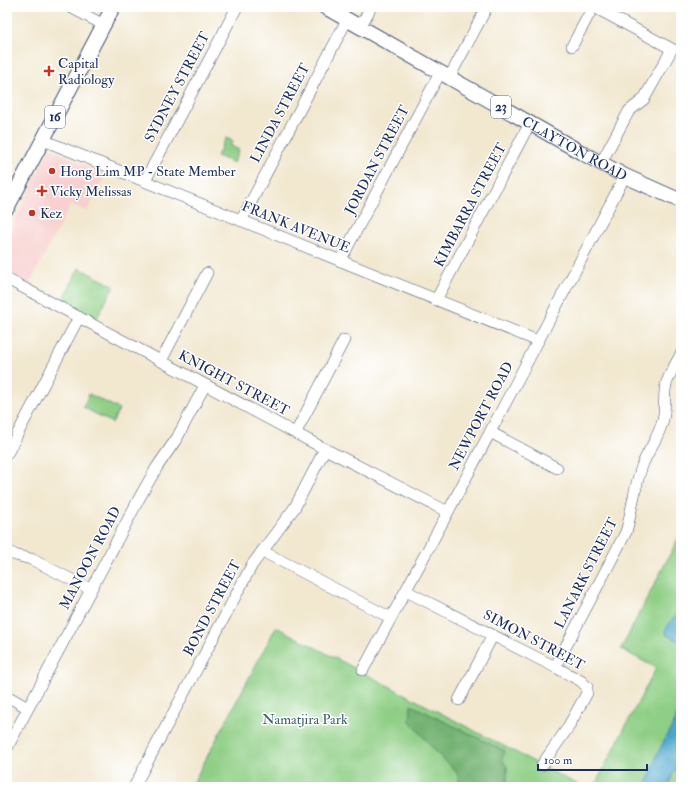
<svg xmlns="http://www.w3.org/2000/svg" width="688" height="794" viewBox="0 0 688 794" font-family="'IM FELL Double Pica',serif">
<style>
.built{fill:#f7d0cf}
.green{fill:#8fcf85;stroke:#557f72}
.forest{fill:#73b272;stroke:#477068}
.water{fill:#4ca7ca;stroke:#346b94}
.lines{fill:none;stroke-linecap:round;stroke-linejoin:round}
.minor-casing{stroke:#3b4b6f;stroke-width:12}
.major-casing{stroke:#3b4b6f;stroke-width:16}
.minor{stroke:#fff;stroke-width:11}
.major{stroke:#fff;stroke-width:14}
.poi-dot{fill:#c8321e;stroke:#fff;stroke-width:1.5}
.labels{text-anchor:middle;dominant-baseline:central;stroke-width:3;stroke-linejoin:round;paint-order:stroke}
.shield{fill:#fff;stroke:#5f6d8e;stroke-width:1}
.shield-label{font-size:13px;font-weight:bold;fill:#1b2f5e}
.poi-label{font-size:14px;fill:#1b2f5e;stroke:#fff;text-anchor:start}
.street-label{font-size:14px;fill:#1b2f5e;stroke:#fff}
.park-label{font-size:14px;fill:#3e5f6a;stroke:#fff}
</style>
<rect width="100%" height="100%" fill="#fff"/>
<filter id="ink" filterUnits="userSpaceOnUse"><feTurbulence type="fractalNoise" baseFrequency=".025" numOctaves="2"/><feDisplacementMap in="SourceGraphic" scale="8" xChannelSelector="R" yChannelSelector="G"/><feConvolveMatrix kernelMatrix="1 2 1 2 8 2 1 2 1" color-interpolation-filters="sRGB"/></filter>
<filter id="wash" filterUnits="userSpaceOnUse"><feTurbulence type="fractalNoise" baseFrequency=".012" numOctaves="4" result="noise"/><feDisplacementMap in="SourceGraphic" scale="16" xChannelSelector="R" yChannelSelector="G"/><feGaussianBlur stdDeviation="0.9" result="paint"/><feColorMatrix in="noise" values="0 0 0 0 0 0 0 0 0 0 0 0 0 0 0 0 0 1.4 0 .05"/><feComposite in="paint" operator="in"/></filter>
<g filter="url(#wash)">
<rect width="100%" height="100%" fill="#f2e8d0"/>
<path class="built" d="M50,148L105,176L87,212L71,204L29,285L7,274V238Z"/>
<path class="green" d="M226,138L233,141L231,146L239,150L234,163L217,156Z
M79,268L114,286L97,318L63,300Z
M89,394L119,409L112,423L83,407Z
M681,533V787H594L656,668L621,649Z
M276,627L582,787H191Z"/>
<path class="forest" d="M411,705L505,751L502,759L507,767V787H452L460,783L456,771L437,753L410,721Z"/>
<path class="water" d="M681,610V643L667,635L665,631C669,623 674,616 681,610Z
M681,704V758L667,787H646L657,754L674,723Z"/>
</g>
<g filter="url(#ink)">
<g class="lines">
<defs>
<path id="minor" d="M70,7L104,25
M594,7L672,49L644,99L629,111L601,163
M360,27L371,7
M572,46L593,7
M449,78L487,7
M43,140L538,341
M145,181L237,7
M241,221L347,20
M340,261L440,73
M7,279L161,361L325,449L448,512
M436,300L530,123
M161,361L207,273
M296,432L344,340
M490,432L557,468
M7,454L79,317
M7,551L15,555L31,559L90,589
M262,551L391,618
M406,591L555,667L581,681L587,687V693L567,729L542,765
M555,667L626,532C632,511 634,488 642,466C648,450 660,436 663,419C666,408 663,396 666,385C669,374 676,364 681,354
M363,670L448,512L625,176
M7,696L28,708
M459,700L493,635
M7,748L141,495L157,467L177,438L205,385
M134,787L252,565L295,507L325,449"/>
<g id="major">
<path id="s1" d="M325,7L584,154L625,176L681,201"/>
<path d="M7,208L113,7"/>
</g>
</defs>
<use href="#minor" class="minor-casing"/>
<use href="#major" class="major-casing"/>
<use href="#minor" class="minor"/>
<use href="#major" class="major"/>
</g>
</g>
<g class="poi-dot">
<path d="M47 65h4v4h4v4h-4v4h-4v-4h-4v-4h4z"/>
<circle cx="52" cy="171" r="4"/>
<path d="M40 185h4v4h4v4h-4v4h-4v-4h-4v-4h4z"/>
<circle cx="32" cy="213" r="4"/>
</g>
<g class="labels">
<g class="shield">
<rect x="491" y="96" width="20" height="22" rx="3"/>
<rect x="45" y="106" width="20" height="22" rx="3"/>
</g>
<g class="shield-label">
<text x="501" y="107">23</text>
<text x="55" y="117">16</text>
</g>
<g class="poi-label">
<text x="58" y="63">Capital<tspan x="58" dy="16">Radiology</tspan></text>
<text x="60" y="171">Hong Lim MP - State Member</text>
<text x="50" y="191">Vicky Melissas</text>
<text x="40" y="213">Kez</text>
</g>
<g class="street-label">
<text transform="translate(177 87) rotate(-62)">SYDNEY STREET</text>
<text transform="translate(280 113) rotate(-62)">LINDA STREET</text>
<text stroke="none"><textPath href="#s1" startOffset="287">CLAYTON ROAD</textPath></text>
<text transform="translate(377 160) rotate(-62)">JORDAN STREET</text>
<text transform="translate(470 205) rotate(-62)">KIMBARRA STREET</text>
<text transform="translate(296 227) rotate(22)">FRANK AVENUE</text>
<text transform="translate(234 383) rotate(28)">KNIGHT STREET</text>
<text transform="translate(481 416) rotate(-62)">NEWPORT ROAD</text>
<text transform="translate(90 558) rotate(-62)">MANOON ROAD</text>
<text transform="translate(586 573) rotate(-63)">LANARK STREET</text>
<text transform="translate(212 608) rotate(-62)">BOND STREET</text>
<text transform="translate(534 640) rotate(28)">SIMON STREET</text>
</g>
<g class="park-label">
<text x="305" y="719">Namatjira Park</text>
</g>
</g>
<rect width="688" height="794" fill="none" stroke="#fff" stroke-width="24"/>
<path d="M538 764v6h109v-6" fill="none" stroke="#1b2f5e" stroke-width="2"/>
<text x="544" y="764" font-size="12" fill="#1b2f5e" stroke="#ffffff" stroke-width="3" paint-order="stroke">100 m</text>
</svg>
